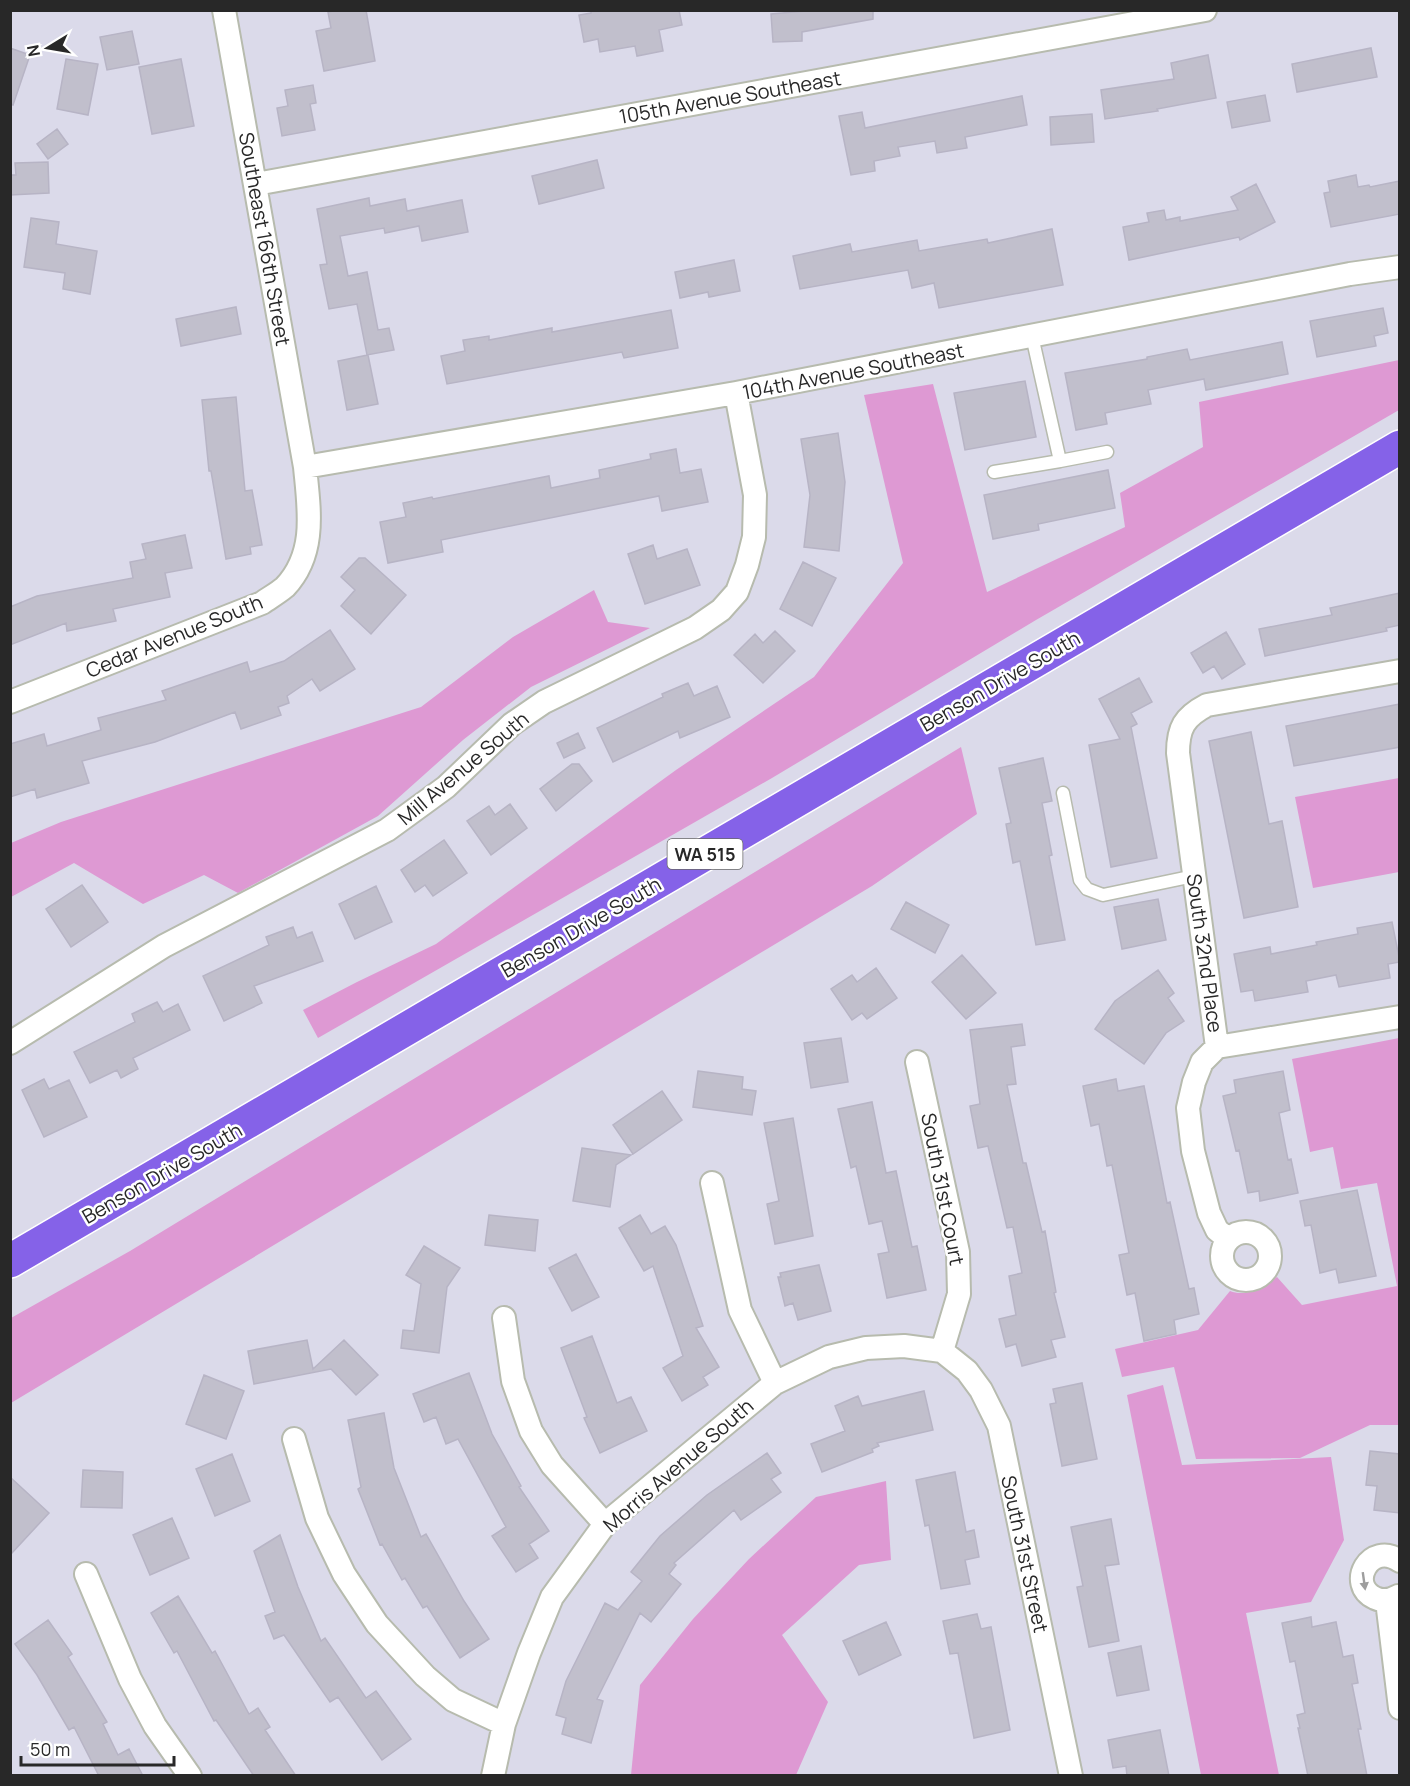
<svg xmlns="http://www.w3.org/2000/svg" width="1410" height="1786" viewBox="0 0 1410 1786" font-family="Manrope,sans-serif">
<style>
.green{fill:#de99d3}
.building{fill:#c1bfcc;stroke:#b7b4c5;stroke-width:1.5}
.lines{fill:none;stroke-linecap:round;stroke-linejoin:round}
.lane-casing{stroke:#b7bbae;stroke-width:15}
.street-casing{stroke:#b7bbae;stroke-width:26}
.primary-casing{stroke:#fff;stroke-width:36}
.lane{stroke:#fff;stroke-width:12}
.street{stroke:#fff;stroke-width:22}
.primary{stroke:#8562e8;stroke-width:33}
.oneway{fill:#9e9e9e}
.labels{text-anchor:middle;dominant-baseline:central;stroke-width:5;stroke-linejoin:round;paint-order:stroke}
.shield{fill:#fff;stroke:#686868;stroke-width:1.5}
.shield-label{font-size:18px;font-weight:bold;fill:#282828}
.street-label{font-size:20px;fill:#282828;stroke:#fff}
</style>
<rect width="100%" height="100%" fill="#dbdaea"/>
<path class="green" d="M1399,360V410L1036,620L772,778L318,1038L303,1010L357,982L436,944L676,770L814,677L903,563L864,395L933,384L987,592L1125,527L1120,493L1203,447L1199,402Z
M594,590L608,622L650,628L531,687L463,740L378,816L238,893L204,875L143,904L74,863L11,897V843L61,822L421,707L513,637Z
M961,747L977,814L872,886L11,1403V1318L130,1251Z
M1399,778V872L1313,888L1295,797Z
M1399,1038V1425H1370L1300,1458L1196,1459L1174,1367L1122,1377L1115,1349L1198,1330L1230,1291C1247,1298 1264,1286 1277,1277L1302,1305L1397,1286L1377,1183L1341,1189L1333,1147L1310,1152L1292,1059Z
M1163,1385L1182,1465L1331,1457L1344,1540L1311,1602L1246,1613L1279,1775H1201L1127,1395Z
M886,1481L891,1560L859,1565L782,1635L828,1702L796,1775H631L640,1685L693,1619L749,1559L816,1497Z"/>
<path class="building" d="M338,10H366L375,61L324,71L316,31L331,28L328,12Z
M591,10H679L682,25L659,30L663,51L637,56L635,46L600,52L598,39L584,42L579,15L591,13Z
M817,10H873V19L802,32V41L773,42L771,14Z
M132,31L139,64L107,70L100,37Z
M10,48L30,55L13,105L10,104Z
M1371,48L1377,77L1297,92L1292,64Z
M1208,55L1216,98L1157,109L1158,111L1105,119L1101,90L1174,79L1171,63Z
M66,59L98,64L88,115L57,109Z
M181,59L194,126L152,134L139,67Z
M313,85L316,103L310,104L315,130L282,136L277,108L288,106L285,90Z
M1265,95L1270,121L1232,128L1227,102Z
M1022,96L1027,125L965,137L967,148L937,153L935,141L898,147L900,156L874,161L875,171L851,175L839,116L862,112L865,128Z
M1092,114L1094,142L1051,145L1050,117Z
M57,129L68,144L48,159L37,144Z
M597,160L604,188L539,204L532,176Z
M48,162L49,193L10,195V175H16L15,163Z
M1356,175L1358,187L1369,185L1370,187L1400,181V214L1331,227L1324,193L1330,192L1328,181Z
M1256,184L1275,222L1240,240L1239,237L1129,260L1123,227L1149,222L1147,213L1164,210L1166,220L1180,217V221L1238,210L1231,197Z
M369,198L370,206L405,199L407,211L462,200L468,232L422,241L419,226L385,233L384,228L340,236L348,276L367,272L378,330L389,328L394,350L367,355L357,304L329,309L320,265L327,264L317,209Z
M31,218L59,222L56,244L97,251L90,294L63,289L65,273L24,267Z
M1052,229L1063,285L939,308L934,283L912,288L908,270L800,289L793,256L850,244L852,252L917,240L919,251L987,239L988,243Z
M734,260L740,291L709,297L708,292L680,298L675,272Z
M236,307L241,334L181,346L176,319Z
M1383,308L1388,333L1374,336L1376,346L1317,357L1310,321Z
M671,310L678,348L624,358L622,352L447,384L441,356L465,351L463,340L489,336V340L552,328V332Z
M1282,342L1288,374L1206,390L1204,379L1148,390L1151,404L1105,413L1107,424L1076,430L1065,373L1147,359V357L1187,349L1190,360Z
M368,355L378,404L347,410L338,361Z
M1025,381L1036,437L965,450L954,393Z
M236,397L245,491L252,490L262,545L250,547L251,554L226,559L211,471H209L202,400Z
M838,433L845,482L839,551L804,547L810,495L801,439Z
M676,449L680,473L701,469L708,502L662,511L659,496L441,540L443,552L388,563L380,522L406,517L403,503L432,497L433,499L549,476L551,488L600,478L599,470L651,459L650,454Z
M1108,470L1115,508L1038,524L1039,530L993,539L984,495Z
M185,535L192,568L165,573L170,597L113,609L116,621L67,631L66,623L10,645V607L37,596L133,578L130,562L146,559L142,544Z
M653,545L657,559L687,549L700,585L645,604L628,554Z
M359,558H365L406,595L371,634L341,606L355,590L341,577Z
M803,562L836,578L812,626L780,609Z
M1400,593V625L1386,628L1387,631L1265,656L1259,629L1332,615L1330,608Z
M330,630L355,669L320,691L312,679L287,696L289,703L278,707L281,715L241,729L235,712L155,742L82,761L89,783L37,798L35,789L10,797V744L44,734L47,746L101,730L98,718L166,700L162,691L247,662L250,672L284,661Z
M775,631L795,651L763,683L734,655L755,634L763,643Z
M1226,632L1245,664L1222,679L1214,666L1203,673L1191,653Z
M1139,678L1152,702L1131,713L1137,724L1131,727L1157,858L1111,867L1089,745L1120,739L1099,699Z
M688,683L694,696L717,686L730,717L680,738L678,731L613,762L597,728L663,697L662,694Z
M1400,704V747L1294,766L1286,726Z
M1251,732L1269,824L1282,821L1298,907L1244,918L1209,741Z
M578,733L585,748L564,758L557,743Z
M1043,758L1052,801L1042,803L1052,855L1049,856L1065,940L1036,945L1020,861L1013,863L1006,824L1011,823L999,768Z
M572,764H579L592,781L556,811L540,789Z
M510,804L527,828L491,855L467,821L489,806L495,815Z
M444,840L467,873L433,896L425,885L415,892L401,870Z
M82,885L108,922L71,947L46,909Z
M376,886L392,922L355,939L339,904Z
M1158,899L1166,940L1122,949L1114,907Z
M906,902L949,925L935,953L891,929Z
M1392,922L1400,962L1388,964L1390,978L1339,987L1336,975L1306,981L1308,992L1255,1001L1253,990L1241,992L1234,954L1270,947L1271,954L1317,945L1316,942L1358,934L1357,928Z
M293,927L297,938L312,932L323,961L254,986L262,1003L224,1021L203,976L269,945L266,937Z
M962,955L996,993L966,1019L932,982Z
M876,968L897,998L867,1019L862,1013L852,1020L831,989L852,975L857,982Z
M1158,970L1174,993L1168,998L1184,1021L1166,1033L1144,1064L1095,1029L1115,1001Z
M157,1002L163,1012L178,1004L190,1030L133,1058L138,1069L121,1078L117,1070L90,1083L74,1052L135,1022L132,1014Z
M1022,1024L1025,1045L1011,1047L1016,1084L1007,1085L1023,1163H1026L1042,1232L1045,1231L1056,1292L1054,1293L1065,1337L1051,1340L1056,1357L1022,1366L1016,1344L1006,1347L999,1319L1016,1315L1009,1276L1022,1273L1013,1227L1007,1228L988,1146L978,1148L970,1106L980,1104L970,1030Z
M841,1038L848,1082L811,1088L804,1043Z
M698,1071L743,1077L742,1089L756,1091L752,1115L693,1107Z
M1283,1071L1290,1110L1279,1113L1288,1160L1291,1159L1298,1193L1260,1201L1259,1191L1248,1193L1239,1150L1236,1151L1223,1096L1236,1093L1234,1080Z
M44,1079L49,1089L69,1080L87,1117L44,1137L22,1090Z
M1116,1079L1118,1091L1144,1086L1167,1203L1170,1202L1189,1289L1194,1288L1199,1314L1174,1320L1176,1334L1144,1341L1135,1293L1127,1295L1119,1255L1129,1253L1112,1165L1107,1166L1099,1124L1091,1126L1083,1086Z
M662,1091L682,1120L633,1154L613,1125Z
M872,1102L886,1173L896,1171L912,1247L917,1246L926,1290L887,1298L878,1254L889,1252L882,1221L869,1224L856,1166L851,1168L838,1109Z
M793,1118L813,1236L775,1244L767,1204L779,1201L764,1123Z
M582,1148L631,1155L616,1165L610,1207L573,1201Z
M1357,1190L1376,1276L1339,1283L1336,1269L1320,1273L1311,1225L1305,1226L1300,1201Z
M489,1215L538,1220L535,1251L485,1245Z
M640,1215L651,1234L665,1226L676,1245L703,1326L696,1328L719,1367L703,1377L708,1385L682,1401L663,1368L683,1356L653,1266L644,1271L619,1228Z
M424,1246L460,1268L447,1287L439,1353L401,1348L403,1330L414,1331L421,1284L406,1275Z
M576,1254L599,1297L572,1311L549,1268Z
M819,1265L831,1311L798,1320L793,1303L785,1306L778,1277H781L780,1273Z
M592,1336L617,1403L631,1397L647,1431L600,1453L584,1418L587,1417L561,1348Z
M307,1340L313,1369L344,1340L378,1375L356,1395L331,1369L254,1384L248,1351Z
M469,1373L492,1434L521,1486L519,1487L549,1531L529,1544L538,1558L516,1572L492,1536L506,1527L458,1439L446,1444L436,1417L424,1422L413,1394Z
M204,1375L244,1391L226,1439L186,1424Z
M1082,1383L1097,1459L1062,1466L1050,1404L1056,1403L1053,1389Z
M924,1391L933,1430L877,1443L879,1446L872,1449L873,1452L822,1472L811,1444L845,1431L835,1406L858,1396L862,1406Z
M384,1413L394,1468L421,1537L426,1534L464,1601L489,1639L460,1658L427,1606L423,1608L405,1578L402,1580L382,1544L380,1545L358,1489L361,1487L348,1420Z
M1370,1451L1400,1454V1513L1374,1510L1377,1486L1366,1485Z
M767,1453L781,1473L771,1479L781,1492L741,1520L734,1510L674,1563L676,1565L669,1574L681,1584L651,1622L640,1613L597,1699L603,1701L591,1743L562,1734L566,1718L556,1715L566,1681L605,1603L618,1610L642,1581L631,1572L660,1536L707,1495Z
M232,1454L250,1501L215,1516L196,1469Z
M83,1470L123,1472L122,1508L81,1507Z
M955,1472L966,1532L974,1530L979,1557L965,1560L970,1584L941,1589L929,1525L925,1526L916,1480Z
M10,1477L49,1513L10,1555Z
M172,1518L189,1558L150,1575L133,1535Z
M1111,1519L1119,1564L1105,1566L1119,1641L1089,1647L1077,1587L1083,1586L1071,1527Z
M280,1535L298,1587L321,1641L325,1638L366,1698L376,1691L411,1739L382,1760L338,1697L330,1702L284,1635L274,1639L265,1616L275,1612L254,1551Z
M178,1596L212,1653L215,1651L249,1714L258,1708L270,1727L265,1730L296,1776H254L216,1720L214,1721L177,1651L174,1653L151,1613Z
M977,1614L981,1629L991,1627L1010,1730L974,1738L958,1653L950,1654L943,1621Z
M1311,1617L1312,1627L1336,1622L1343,1657L1353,1655L1358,1683L1352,1684L1361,1729H1358L1367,1776H1308L1298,1728H1300L1297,1715L1305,1713L1295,1661L1290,1662L1282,1623Z
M48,1620L72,1654L68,1657L107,1722L103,1724L118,1755L129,1749L143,1776H99L74,1727L69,1730L37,1675L15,1644Z
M886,1622L901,1655L859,1675L843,1641Z
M1141,1646L1149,1690L1117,1696L1108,1653Z
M1160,1730L1169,1776H1127L1126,1766L1113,1768L1108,1740Z"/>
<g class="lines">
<defs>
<path id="lane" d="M1032,336L1060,461L1107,452
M994,472L1060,461
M1063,793L1080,880L1087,889L1103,895L1194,876"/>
<path id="street" d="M256,184L1205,10
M305,467L736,393L1350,274L1400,267
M10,702L262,603C269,598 278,593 285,587C317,553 309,509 305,467L224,10
M10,1043L164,946L387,830L446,787L512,724L544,702L695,628L721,610L737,592L747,565L754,537L755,495L736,393
M1217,1047L1400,1017
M917,1062L958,1252L959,1294L942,1351
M712,1183L740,1310L775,1383
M1222 1256a24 24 0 1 1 48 0a24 24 0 1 1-48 0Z
M1228,1239L1217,1230L1209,1213L1193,1151L1188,1108L1194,1082L1202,1062L1217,1047L1178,753C1178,728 1184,717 1207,705L1400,671
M504,1318L513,1381L531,1431L552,1465L605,1524
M942,1351L967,1371L981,1390L999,1426L1071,1776
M294,1439L317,1518L344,1574L377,1624L425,1676L453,1700L504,1724
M86,1574L130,1679L155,1726L190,1776
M1398,1596C1391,1600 1383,1602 1375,1598C1346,1585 1370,1540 1400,1561
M1387,1601L1400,1708
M493,1776L504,1724L529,1653L552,1597L605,1524L775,1383L829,1357L866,1348L904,1346L942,1351"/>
<path id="primary" d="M10,1261L1400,447"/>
</defs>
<use href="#lane" class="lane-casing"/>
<use href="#street" class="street-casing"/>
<use href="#primary" class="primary-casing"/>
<use href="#lane" class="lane"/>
<use href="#street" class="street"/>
<use href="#primary" class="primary"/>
</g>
<defs><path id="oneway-solid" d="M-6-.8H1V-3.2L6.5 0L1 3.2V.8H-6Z" transform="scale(1.5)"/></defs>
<use class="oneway" href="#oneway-solid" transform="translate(1364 1581) rotate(82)"/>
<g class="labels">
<rect class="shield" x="667.5" y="839" width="75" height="30" rx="4.5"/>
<g class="shield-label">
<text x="705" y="854">WA 515</text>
</g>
<g class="street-label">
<text transform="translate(730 97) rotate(-10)">105th Avenue Southeast</text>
<text transform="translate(265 239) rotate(80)">Southeast 166th Street</text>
<text transform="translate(853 371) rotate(-11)">104th Avenue Southeast</text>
<text transform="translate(174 636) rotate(-22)">Cedar Avenue South</text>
<text transform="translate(1000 681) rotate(-30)">Benson Drive South</text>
<text transform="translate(463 768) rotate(-40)">Mill Avenue South</text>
<text transform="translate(581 927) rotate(-30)">Benson Drive South</text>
<text transform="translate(1205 953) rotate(82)">South 32nd Place</text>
<text transform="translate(162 1173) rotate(-30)">Benson Drive South</text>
<text transform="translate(943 1189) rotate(79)">South 31st Court</text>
<text transform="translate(678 1465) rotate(-41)">Morris Avenue South</text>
<text transform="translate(1025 1554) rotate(78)">South 31st Street</text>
</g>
</g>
<rect width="1410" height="1786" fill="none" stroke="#282828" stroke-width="24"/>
<g transform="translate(48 48) rotate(259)" stroke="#ffffff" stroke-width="4.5" paint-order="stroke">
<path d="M0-4.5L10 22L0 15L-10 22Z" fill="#282828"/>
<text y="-9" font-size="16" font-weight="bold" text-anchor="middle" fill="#282828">N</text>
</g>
<path d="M21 1756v9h153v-9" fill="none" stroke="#282828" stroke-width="3"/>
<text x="30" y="1756" font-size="18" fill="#282828" stroke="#ffffff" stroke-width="4.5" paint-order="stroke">50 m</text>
</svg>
